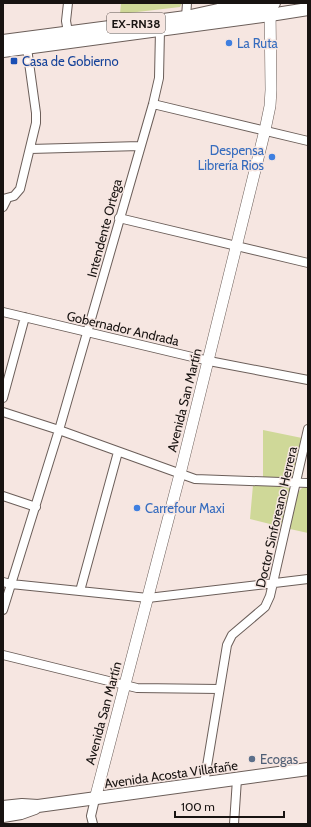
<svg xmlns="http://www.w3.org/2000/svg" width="311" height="827" viewBox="0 0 311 827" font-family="Cabin,sans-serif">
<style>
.green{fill:#cfd898}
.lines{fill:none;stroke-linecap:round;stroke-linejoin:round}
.minor-casing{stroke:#6b5e59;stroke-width:10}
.secondary-casing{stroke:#6b5e59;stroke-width:12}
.primary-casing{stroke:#6b5e59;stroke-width:14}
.minor{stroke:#fff;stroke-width:8}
.secondary{stroke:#fff;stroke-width:11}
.primary{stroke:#fff;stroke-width:12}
.shop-dot{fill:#3f7fe0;stroke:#f6e6e1;stroke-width:1.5}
.transit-dot{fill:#1a4fb4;stroke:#f6e6e1;stroke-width:1.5}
.service-dot{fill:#5c6f8a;stroke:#f6e6e1;stroke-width:1.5}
.labels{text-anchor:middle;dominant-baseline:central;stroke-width:3;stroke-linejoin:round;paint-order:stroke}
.shield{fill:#f6e6e1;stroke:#5b524f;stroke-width:1}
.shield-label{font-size:12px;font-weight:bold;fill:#181311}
.shop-label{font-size:13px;fill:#366cbe;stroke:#f6e6e1;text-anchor:start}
.transit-label{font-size:13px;fill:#164399;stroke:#f6e6e1;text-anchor:start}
.street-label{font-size:13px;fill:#181311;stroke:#f6e6e1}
.service-label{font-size:13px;fill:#4e5e75;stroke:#f6e6e1;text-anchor:start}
</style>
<rect width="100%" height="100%" fill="#f6e6e1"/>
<path class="green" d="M121,3H182L180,7L120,14Z
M263,430L302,438L294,474L292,477H263Z
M253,485L285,486L290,488V493L282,527L250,519Z
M306,486L308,487V533L290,529L298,492L302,488Z"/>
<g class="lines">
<defs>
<path id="minor" d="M68,3L66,21L68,32
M186,17L187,3
M153,104L308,141
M30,149L140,146
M3,199L14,196L20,189L36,123V113L27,48
M3,207L7,199
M119,218L308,263
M3,312L209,361L308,380
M3,398L25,317
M3,412L59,430L195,479L308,483
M3,496L36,507
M3,582L11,584L148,598L308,579
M80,591L118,452
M3,610L59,430L153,104L159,78L160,30
M3,655L137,688L219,689
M204,784L227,645L232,635L265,607L270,596L308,429
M93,824L91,816L95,799
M234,824L237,779"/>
<path id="secondary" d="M95,799L180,474L265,130L270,106L271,90L270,8"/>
<path id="primary" d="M3,41L186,17L218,10L274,3
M3,51L270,15L308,9
M3,807L22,805L38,806L308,769
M3,816L21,813L35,808"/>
</defs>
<use href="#minor" class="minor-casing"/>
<use href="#secondary" class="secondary-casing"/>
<use href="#primary" class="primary-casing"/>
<use href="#minor" class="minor"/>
<use href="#secondary" class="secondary"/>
<use href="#primary" class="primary"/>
</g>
<g class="shop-dot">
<circle cx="229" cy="43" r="4"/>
<circle cx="272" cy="157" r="4"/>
<circle cx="137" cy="508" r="4"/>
</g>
<rect class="transit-dot" x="10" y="57" width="8" height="8" rx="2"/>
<circle class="service-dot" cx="252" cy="759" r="4"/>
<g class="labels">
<rect class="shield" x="107" y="13" width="58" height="20" rx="3"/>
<g class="shield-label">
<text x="136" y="23">EX-RN38</text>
</g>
<g class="shop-label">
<text x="237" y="43">La Ruta</text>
<text x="264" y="150" text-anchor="end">Despensa<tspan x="264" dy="15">Librería Rios</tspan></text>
<text x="145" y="508">Carrefour Maxi</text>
</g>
<g class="transit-label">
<text x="22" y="61">Casa de Gobierno</text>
</g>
<g class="street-label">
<text transform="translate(104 228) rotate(-75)">Intendente Ortega</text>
<text transform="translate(123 328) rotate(13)">Gobernador Andrada</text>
<text transform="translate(184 400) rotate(-76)">Avenida San Martín</text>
<text transform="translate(276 517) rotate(-77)">Doctor Sinforeano Herrera</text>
<text transform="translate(103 713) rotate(-75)">Avenida San Martín</text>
<text transform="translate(171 774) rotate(-8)">Avenida Acosta Villafañe</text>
</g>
<g class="service-label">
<text x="260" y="759">Ecogas</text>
</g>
</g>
<rect width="311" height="827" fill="none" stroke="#181311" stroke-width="8"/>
<path d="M175 811v6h109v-6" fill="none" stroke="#181311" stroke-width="2"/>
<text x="181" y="811" font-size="12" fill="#181311" stroke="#f6e6e1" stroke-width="3" paint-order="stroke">100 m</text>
</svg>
